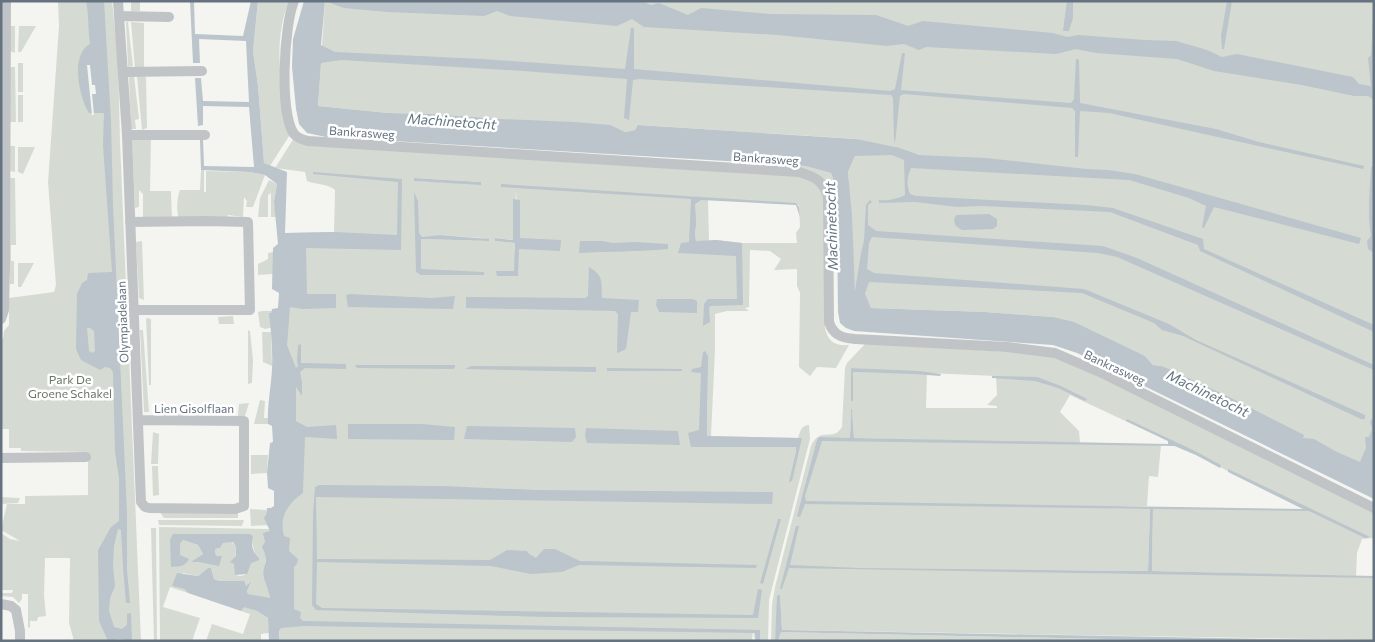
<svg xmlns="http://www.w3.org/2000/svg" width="1375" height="642" viewBox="0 0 1375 642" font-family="Commissioner,sans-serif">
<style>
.green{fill:#d5dbd2;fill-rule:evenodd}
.water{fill:#bbc5cb;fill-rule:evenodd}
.pier{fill:#f4f5f1}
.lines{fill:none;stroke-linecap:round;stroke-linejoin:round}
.street{stroke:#c0c4c7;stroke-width:10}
.labels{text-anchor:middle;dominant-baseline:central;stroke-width:5;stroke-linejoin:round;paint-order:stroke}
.street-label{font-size:12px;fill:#657381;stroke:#fff}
.park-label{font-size:12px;fill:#667863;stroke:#fff}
.water-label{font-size:14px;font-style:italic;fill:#60747e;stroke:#fff}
</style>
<rect width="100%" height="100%" fill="#f4f5f1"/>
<path class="green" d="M58,1H112L118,58L120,142L141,641H74L69,623L70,558H45L44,595L46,616L38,617L37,621H30V628L28,627V594H22V599L19,603L13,597L1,596V593H12L13,590H1V533L10,539L20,541L1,530L7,504H25V496L88,495V452L21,451V448H9V429H1V339H3L4,331L9,325V298L54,292L56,285L48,182L59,26Z
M131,1H140V11H131Z
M258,1H289C272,42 281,92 291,133L270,166L264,163L258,86L253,51Z
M325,1H1374V469L1305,440L1162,366L1153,365L1145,356L1053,317L985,312L871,308L865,293L855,291L848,172L855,156L858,139L639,125L635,130L625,132L501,119L434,114L388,113L318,106Z
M126,22H128L133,66L128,67Z
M131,22L144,23V67L135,69Z
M10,26H15V53L10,51Z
M19,26H36L21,52H18Z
M18,63H23V92H18Z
M10,67H15L16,122H10Z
M134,76L139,119L135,120L136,129H131L129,77Z
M137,76L146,77L147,128L142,130Z
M18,95H23V122H18Z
M151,137L150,191H171L172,218L143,217V194L139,190V207L135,208L132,138Z
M294,138L789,173L815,181L826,201L825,328C828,342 835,346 849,345L836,368L817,367L810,376L799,367L800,293L797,286V269L774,270L781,259L770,251L750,250L749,307L745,308L749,311H727L715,314V350L711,436H707L708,368L706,436L798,438C800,432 801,425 809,425L810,439L769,600L768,641H755L753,630L752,641H279L287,233L334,232L335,190C327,183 316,185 307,181L305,172L275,168ZM414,178L481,182V184L415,181ZM516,192L518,218L514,257L515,243L495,241V238L514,240ZM684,196L799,205L800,227L796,233L797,243H742L716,240L709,241L708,200H698ZM440,235L481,238L487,241L423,239Z
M10,146H15V172L10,171Z
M18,147H35L23,174L18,172Z
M760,163L805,166L831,173C838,190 833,203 837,220L832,231L823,180Z
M201,170H204V192H206V171L250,172L265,175L253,207H246L247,201L244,197L243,217L228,215L227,219H179C176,211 177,197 180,190H200Z
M10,178H15L16,245H11V261H14V284H10Z
M269,180L277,184L274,202L276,217H271V193L268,195V217H258L260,198Z
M142,241L144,300L139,298L136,242Z
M273,252V274L258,275V264L268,259V253Z
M18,263H34L21,287H18Z
M262,311H271L273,327L265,329L260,327L258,312Z
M233,316L234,324H219L218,317Z
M146,318L151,319V385H149Z
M140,330H143L149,412H144Z
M248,330L250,331L253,360L252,383L248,384Z
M262,332H271L272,366L263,362Z
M866,343L1043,354L1074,364L1374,511V538L1362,539L1357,553L1356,576L1152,571L1153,507L1305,510L1196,455L1172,445L1168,441L1070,395L1060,412L1079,431L1080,443L1161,445L1158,477L1149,476L1147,506H1021L1150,509L1148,571L1047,570L1093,573L1374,577V640L782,630L780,596L775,641H771L772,605L775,587L811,446C821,425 832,443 842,427L845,368L847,363ZM851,368L923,373L853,372L852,401H851ZM927,373L996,376L997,395L987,405L997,406V408H926ZM851,409H852L854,438L997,442L850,441L842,438H850Z
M260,400L265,401L264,418H268V424H254Z
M249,403L245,416H238L239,404Z
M232,405V415H218V407Z
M212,407L211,415H196L197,409Z
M191,410V415H155V413Z
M153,432L159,434L158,464H151Z
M251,455H268L267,473L251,474Z
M152,466H158L159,495L153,496Z
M1,497L20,498L18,503L2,504Z
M250,509L266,510V515L272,525L251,526Z
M160,512H238V518H164Z
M158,520H244L242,526L159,525Z
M159,527L271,529L265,563L270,599L248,594L247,591L250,581L246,587L243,582L219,581L214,579L211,568H208L198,576L183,573L172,586L184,589L188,593L170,587L163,607L200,618L192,641L160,640ZM173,534H250L255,554L245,575L240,576L235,575L236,547L232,542L223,543L220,548L215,549L216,556H222L192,562L203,554L198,545L183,540L180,544V555Z
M151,528H156L157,641H154Z
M244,606L257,611L268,618L269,633L261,634V641H206L212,624L243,634L250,614L241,611Z
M781,632L1194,641H778Z"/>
<path class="water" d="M86,1H104L111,121L113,205L127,513V570L130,603H126L123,567L121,530L118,529L114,546L113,565L115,586L110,598L109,611L114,627L122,629L127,625V614L131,613L132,641L119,639L108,641L99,621L98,550L111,527L119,521V478L115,452L113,372L110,368L105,367L100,370L81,360L76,349L77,294L82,283L87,280L88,273L112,272L103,145L104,113H89C79,98 70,54 90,44C88,30 89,15 86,1ZM87,328H90L94,331L95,351L93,353L89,351Z
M190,1H194L195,34L243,36L251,1H258L253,51L258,86L264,163L287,172L285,233L334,232L397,235L398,182L313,174V172L402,179L401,250L306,248L307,294H336V308L302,309L290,307L287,345L296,368L298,366L297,361L298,345L301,344V363L346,364V369L305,368L300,372L302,382V396L296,387V421L307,427L336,425L337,439L305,437L303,493C287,504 279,517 284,536L290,538L289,551L298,559L297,564L294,567V609L301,612L300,618L303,621L760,630V641H756L755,633L304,626L281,628L279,631V641H269L268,618L257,611L244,607L241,611L188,593L184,589L172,586L177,573L198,576L208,568H211L214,579L219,581H244L246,586L251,581L247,591L248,594L270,598C269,591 266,585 264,578C261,564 271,564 262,547L265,542L263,533L270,531L264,518L266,515L267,508H271L274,506V491L268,488L267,473L270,443L273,442L272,426L268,424C267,406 271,388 272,369C273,350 271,331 269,313H271L272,309L278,308L279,293L272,289L273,248L278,244L274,202L277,184L265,175L250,172L201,170L200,140L203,139L204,166L254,167L249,107L203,106V125L198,126L195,78H201L203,101L249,102L246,41L199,39L200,63H193Z
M304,1H325L321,45L335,52L482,59L625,69L631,28H634V69L890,91L895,89L902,53H905L901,90L1071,103L1074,99L1076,59L1079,60L1080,103L1216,129L1259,142L1364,166L1363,169L1109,113L1080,111L1078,157H1075V111L1072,108L904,94L900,96L895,143L894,139L893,98L891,95L639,79L633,80L629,120L624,118L627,79L523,71L341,60L321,63L318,106L388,113L434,114L501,119L575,122L610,125L625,132L635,130L638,125L856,139L900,148L919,155L986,158L1086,169L1108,170L1135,174L1361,238L1359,244L1214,207L1204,228L1202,227L1206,206L1189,198L1129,180L911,168C907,177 906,184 910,194L916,196L1086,205L1113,208L1203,239L1204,249L1374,325V332L1200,251L1198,245L1110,212L983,206L957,207L915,202L879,203V200C887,201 898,199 905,195L904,160L892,155L855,156L848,172L852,216L855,291L861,253L864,241L866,205L870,200L872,202L868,205V225L876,231L1103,246L1137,258L1374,365V370L1117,257L1098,253L872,237L869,243L867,269L874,273L1084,289L1169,324L1196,340L1365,415V419H1361L1183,336L1162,330L1154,323L1082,293L869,282L865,293L871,308L985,312L1053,317L1074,322L1145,356L1153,365L1162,366L1225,395L1304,435L1303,438L1314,439L1337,452L1360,462L1366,448L1365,437H1369L1372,429L1370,422L1374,416V499L1077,353L1053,345L854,331L846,328L840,323L838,312L837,220C833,204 838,189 831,173L805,166L760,163L326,137L307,133L299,124L296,109L292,67L293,39Z
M325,1H634L644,2L651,5L659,3L688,15L701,8L770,14L876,15L908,26L923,21L1053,33L1067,37L1078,35L1145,40L1176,41L1207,50L1222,57L1237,54L1353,77L1359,84L1371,86L1368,58L1371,55L1374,3V100L1368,96H1354L1302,85L1214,71L1177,59L1096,53L1076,49L1056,54L926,47L919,50L904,44L887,46L778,35L644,27L632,19L617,26L510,16L497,11L484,16L387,12L344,8Z
M1067,1H1073V18L1069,31H1063Z
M1227,1H1232L1224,49H1222L1221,36Z
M1374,142V253L1368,249L1367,241L1371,236C1367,213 1370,190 1371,167L1373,166Z
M414,178L481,182V185L414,181Z
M501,184L796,203L799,207L800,217L796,205L701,200L695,204C695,210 696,215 696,221C697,228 693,230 696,241L716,240L742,243L743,305L711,306L709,307L710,322L703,326L704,304L708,299H737L736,256L678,253L681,243L689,242L691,199L501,187Z
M414,192L418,201L419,233L422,237L440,235L489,239V241L421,239V269L484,272V275H421L416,272Z
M513,199L520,200V238L561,240L560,251L519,249L518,276H497L496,271H514L515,243L495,241V238L513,240Z
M989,214L997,219V226L993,229L962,230L956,226C954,223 953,217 957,215Z
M580,241H602L613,243L635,242L668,244V249C638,252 609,251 579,253Z
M589,267C604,276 601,281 602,298L639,300L638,312H631L626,349L618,353L617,352L618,314L615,311L466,308V297L585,298L588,296Z
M350,294L432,298L455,296L453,309L348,307L346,295Z
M657,299H693L697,301V313L659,312L656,305Z
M705,351L708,356L707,436L802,438L792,481L789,482L796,452V447H691L688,433L699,430L701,373L691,372L692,369L701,367L703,352Z
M356,365H455V367L454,369L358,368L355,366Z
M471,366L596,367V372L465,369Z
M607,368L682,369V371H607Z
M851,368L919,371L941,374L940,376L914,374L853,372V401H851Z
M992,376L1037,377L1061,386L1087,399L1085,401L1058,388L1035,381L992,378Z
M851,409H852L854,438L1168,444V441L1126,421L1127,419L1195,451L1221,465L1220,468L1196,455L1175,446L822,441L805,496L806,501L1303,509L1228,472V469L1370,537L1365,538L1309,511L1153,509L1152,571L1374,576V578L789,568L782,589H780L796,526H799L790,565L860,568L1148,571L1150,509L805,504L800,517L797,516L817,440L819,437L850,438Z
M348,424H421L455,427L454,440L348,439Z
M467,426L575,428L576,437L572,442L464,439Z
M586,428L678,431L680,445L587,443L585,436Z
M319,485L441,486L537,490L773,492L772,504L316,497L317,559L490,560L507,550L527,551L528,553L536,558L544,549H555L580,561L757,565L756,568L579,565L562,572L531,574L491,566L317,562L316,604L322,608L753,615L758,589L762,590L758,618L546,617L316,610L312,605L313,515L315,487Z
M778,519H781L763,584L760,583Z
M173,534H250L253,536C251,545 252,552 259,558V560L251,563L247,574L235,575L234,564L230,562L236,556V547L233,542L223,543L220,548L215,549L216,556H222L219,566L199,562H191L203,554L198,545L183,540L180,544V555L189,559C185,567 180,566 171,567L170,540Z
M780,595L782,630L1374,641H1196L781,632L778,641H775L777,596Z"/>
<path class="pier" d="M87,65H90L92,85H95L96,94H92L94,115H92Z"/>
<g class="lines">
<path class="street" d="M118,1L127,135L141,502L145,507L149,508L235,509L244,506V421L138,420
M294,1C284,25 279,113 294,134C298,138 303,140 308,141L799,172C815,177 823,180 828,197L829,322C833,335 842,338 855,339L1007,347L1055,353L1104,374L1374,508
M119,16L169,17
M124,72L202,71
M127,135H205
M130,222L207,221L248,222L250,310H135
M1,319L4,310L5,267L6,1
M1,458L86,457
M1,604L11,606L16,610L20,631V641"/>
</g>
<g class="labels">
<g class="street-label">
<text transform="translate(362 132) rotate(4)">Bankrasweg</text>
<text transform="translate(766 158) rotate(4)">Bankrasweg</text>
<text transform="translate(122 322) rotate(-92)">Olympiadelaan</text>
<text transform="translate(1115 367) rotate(25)">Bankrasweg</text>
<text x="194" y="408">Lien Gisolflaan</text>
</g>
<g class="park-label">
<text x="70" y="379">Park De<tspan x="70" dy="14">Groene Schakel</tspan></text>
</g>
<g class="water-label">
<text transform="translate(452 121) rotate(4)">Machinetocht</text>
<text transform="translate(831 226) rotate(-92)">Machinetocht</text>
<text transform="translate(1208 393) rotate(26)">Machinetocht</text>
</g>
</g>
<rect width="1375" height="642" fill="none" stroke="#657381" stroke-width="5"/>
</svg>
